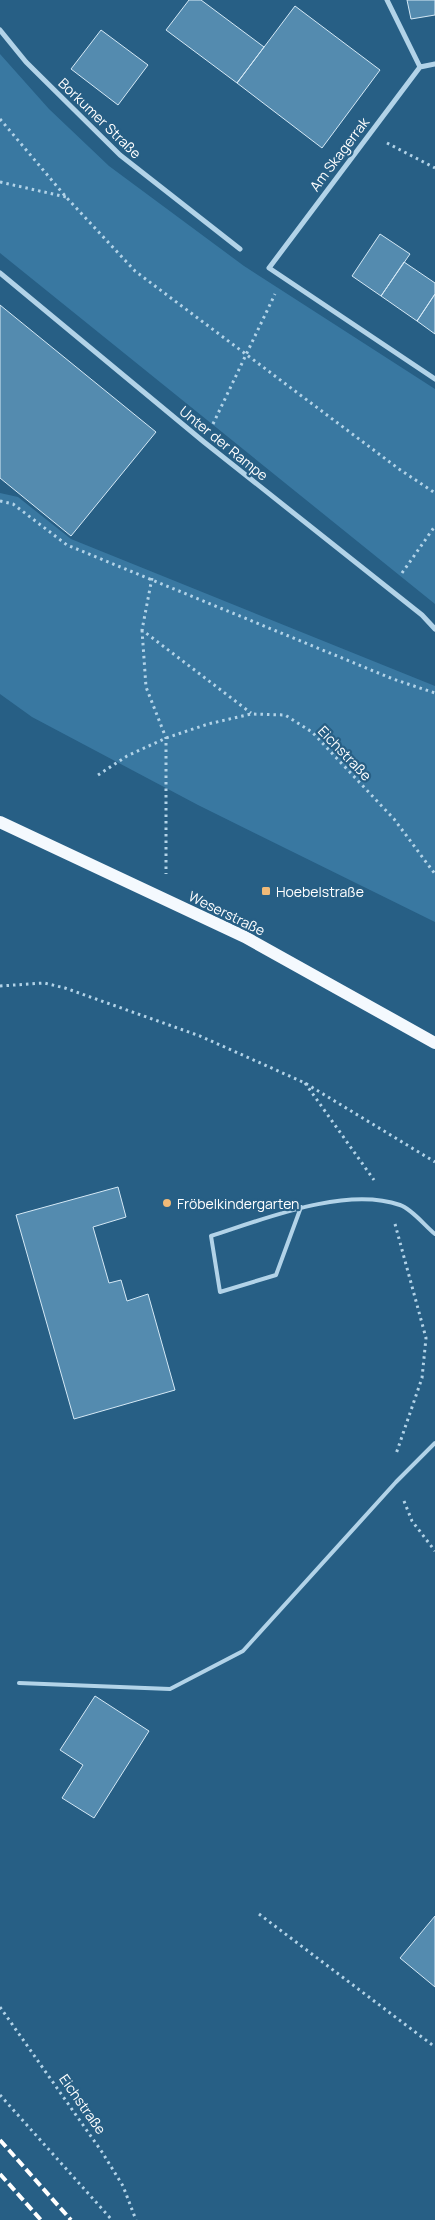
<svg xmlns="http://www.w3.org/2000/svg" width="435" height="2220" viewBox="0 0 435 2220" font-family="Manrope,sans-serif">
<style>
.green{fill:#3978a1}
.building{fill:#548baf;stroke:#d5e9f6}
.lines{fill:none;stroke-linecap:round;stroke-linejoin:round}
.path{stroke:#b2d3e8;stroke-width:3;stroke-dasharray:2.5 4;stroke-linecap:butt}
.service{stroke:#b2d3e8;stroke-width:4}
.minor{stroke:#b2d3e8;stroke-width:5}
.primary{stroke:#f4f9fe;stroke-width:12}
.rail{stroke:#fff;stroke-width:4;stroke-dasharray:9 4;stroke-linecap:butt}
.poi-dot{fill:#f0ba78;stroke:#275f85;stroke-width:2}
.labels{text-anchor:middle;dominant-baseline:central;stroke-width:4.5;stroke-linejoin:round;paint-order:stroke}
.street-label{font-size:14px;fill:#fff;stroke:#275f85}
.poi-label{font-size:14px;fill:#fff;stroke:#275f85;text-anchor:start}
</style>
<rect width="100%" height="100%" fill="#275f85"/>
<path class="green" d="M0,54L49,109L109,166L244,266L435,389V604L0,253Z
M0,493L18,497L71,539L435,686V922L198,805L32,717L0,694Z"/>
<path class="building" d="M189,0H201L264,47L237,83L166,30Z
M407,0H435V15L411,19Z
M295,6L380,70L322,148L237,83Z
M101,30L148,65L118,105L71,69Z
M380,234L410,254L381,296L352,276Z
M404,262L435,283V294L417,321L381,296Z
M435,294V334L417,321Z
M0,305L156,432L71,536L0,478Z
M118,1187L126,1217L93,1227L109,1283L121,1280L127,1301L148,1294L175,1390L74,1419L16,1215Z
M95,1696L149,1731L94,1818L62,1798L83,1765L60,1750Z
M435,1916V1987L400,1958Z"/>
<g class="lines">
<path class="path" d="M0,119L66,197L135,271L399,469L435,493
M387,143L435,168
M0,182L66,197
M213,424L275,294
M0,501L13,504L67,545L393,679L435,693
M402,573L435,526
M152,578L142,630L251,713
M142,630L146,687L166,738V874
M98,775L127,756L166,738L208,724L251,714L285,715L312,732L394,819L435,874
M0,986L44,983L65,988L200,1036L305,1083L435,1162
M305,1083L374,1180
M395,1224L426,1338L422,1378L396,1454
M404,1501L412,1521L435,1551
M259,1914L435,2047
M0,2007L102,2152L123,2186L136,2220
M0,2095L112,2220"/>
<path class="service" d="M301,1207L276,1275L220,1292L211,1236C264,1219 345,1186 400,1205C412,1209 425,1226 435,1234
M19,1683L170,1689L243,1651L396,1482L435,1443"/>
<path class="minor" d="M387,0L420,67
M0,30L26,62L120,155L240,249
M435,64L420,67L269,268L435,379
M0,273L204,442L422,615L435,629"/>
<path class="primary" d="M0,822L245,937L435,1043"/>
<path class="rail" d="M0,2140L71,2220
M0,2174L41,2220"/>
</g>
<g class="poi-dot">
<rect x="261" y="886" width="10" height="10" rx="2.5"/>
<circle cx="167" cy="1203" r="5"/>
</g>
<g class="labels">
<g class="street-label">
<text transform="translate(100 118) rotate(44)">Borkumer Straße</text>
<text transform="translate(339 154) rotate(-53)">Am Skagerrak</text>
<text transform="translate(224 443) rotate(39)">Unter der Rampe</text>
<text transform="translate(345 753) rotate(46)">Eichstraße</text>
<text transform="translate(227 913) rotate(26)">Weserstraße</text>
<text transform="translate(83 2104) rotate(55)">Eichstraße</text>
</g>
<g class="poi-label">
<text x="276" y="891">Hoebelstraße</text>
<text x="177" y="1203">Fröbelkindergarten</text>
</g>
</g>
</svg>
